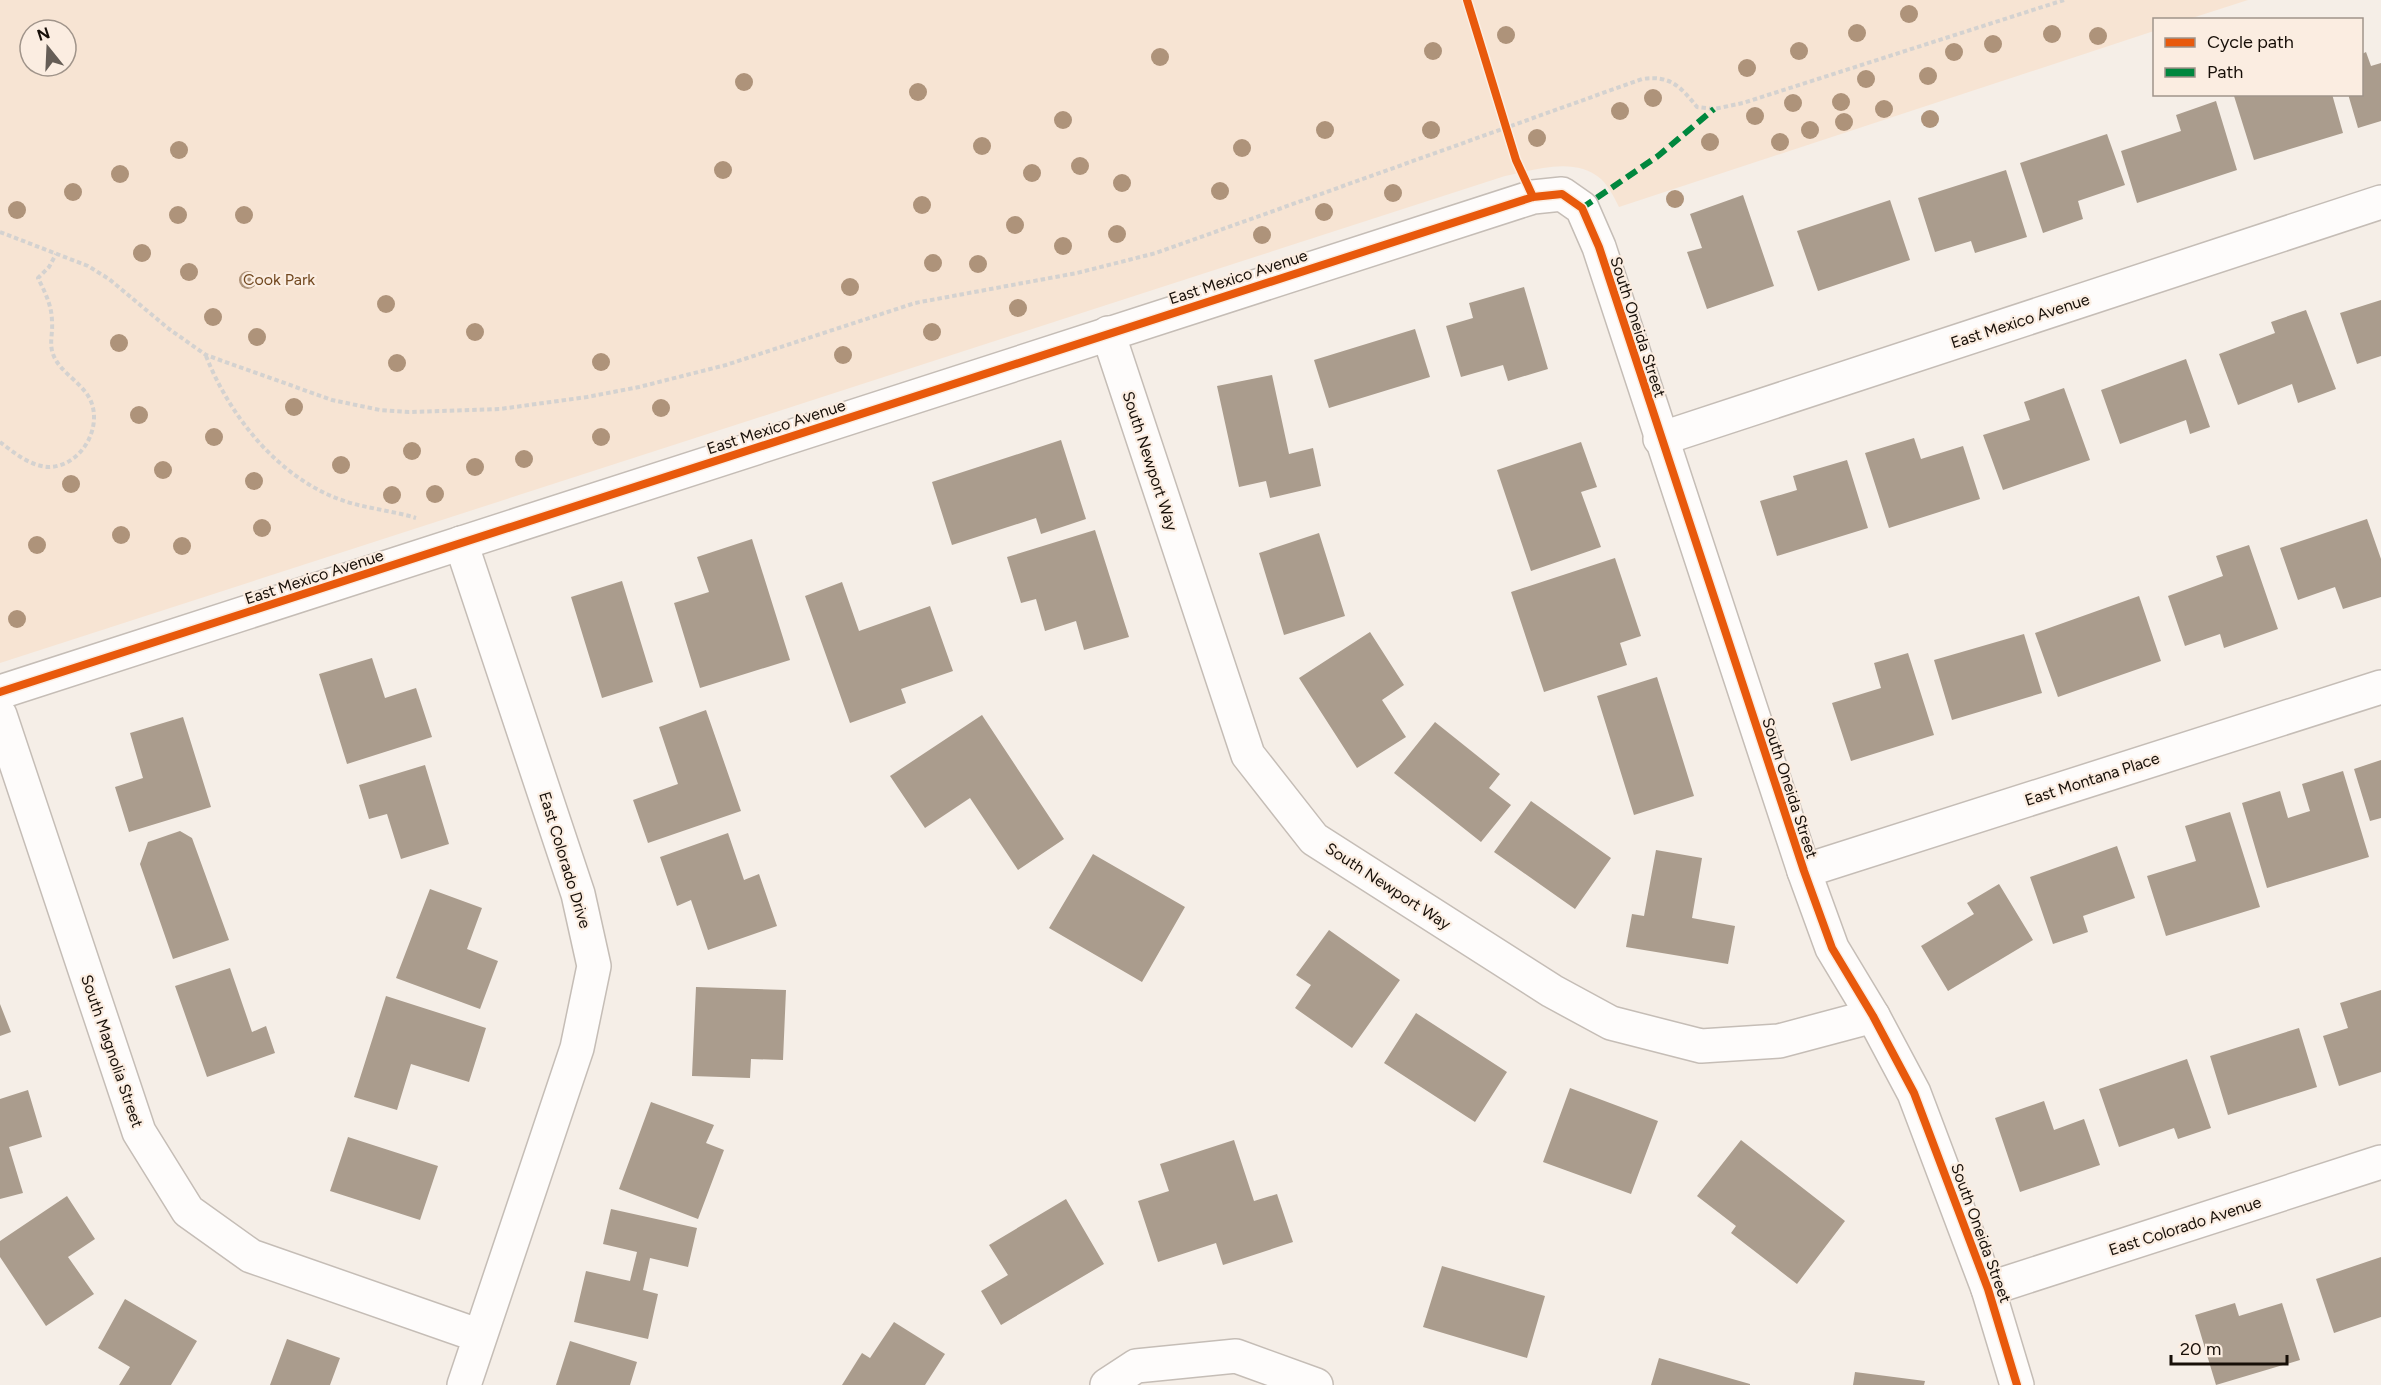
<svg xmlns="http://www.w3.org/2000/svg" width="2381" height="1385" viewBox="0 0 2381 1385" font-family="Figtree,sans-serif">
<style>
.green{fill:#f7e4d3;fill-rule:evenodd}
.building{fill:#aa9c8d}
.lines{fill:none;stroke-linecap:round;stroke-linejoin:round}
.minor-casing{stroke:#c5bdb6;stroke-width:36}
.tertiary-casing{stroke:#c5bdb6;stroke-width:36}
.path{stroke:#d4d2d0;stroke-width:4;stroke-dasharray:4.5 3;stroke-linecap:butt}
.minor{stroke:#fefcfb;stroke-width:33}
.tertiary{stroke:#fefcfb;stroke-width:33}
.quiet{stroke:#00873e;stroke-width:6;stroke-dasharray:12 6;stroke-linecap:butt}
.cycleway-casing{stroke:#fbede1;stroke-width:11}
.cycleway{stroke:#e8590c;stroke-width:8}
.tree{fill:#ae937a}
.labels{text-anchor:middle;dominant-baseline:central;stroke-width:4.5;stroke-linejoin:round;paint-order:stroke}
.street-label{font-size:16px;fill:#170f08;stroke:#fbede1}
.park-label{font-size:16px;fill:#734920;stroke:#fbede1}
</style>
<rect width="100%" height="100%" fill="#f5eee7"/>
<path class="green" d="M0,0H2248L2189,19L2154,20V31L1619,207C1614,197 1609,187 1601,179C1575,156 1534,170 1505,176L0,663ZM30,30H66V66H30Z"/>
<path class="building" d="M2366,52L2371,66L2381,63V121L2358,128L2348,94H2362V54Z
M2240,94H2332L2343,133L2254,160L2234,96Z
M2216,101L2237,170L2137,203L2121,151L2181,131L2176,115Z
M2107,134L2125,185L2078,201L2083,219L2043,233L2020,163Z
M2006,170L2027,237L1975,253L1971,241L1935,252L1918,198Z
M1743,195L1774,286L1707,309L1687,252L1702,248L1690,214Z
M1890,200L1910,260L1818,291L1797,231Z
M1524,287L1548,369L1508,381L1503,365L1461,377L1446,326L1473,318L1469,303Z
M2381,300V356L2357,364L2340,313Z
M2306,310L2336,389L2298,403L2292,384L2238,405L2219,354L2275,333L2271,322Z
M1415,329L1430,377L1329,408L1314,360Z
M2186,359L2210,427L2190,434L2186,420L2120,444L2101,390Z
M1272,375L1289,454L1313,448L1321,486L1270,498L1266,481L1239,487L1217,386Z
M2064,388L2090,460L2003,490L1983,435L2030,420L2024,402Z
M1914,438L1921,459L1963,446L1980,499L1889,528L1865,453Z
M1061,440L1086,519L1041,534L1036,518L952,545L932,482Z
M1581,442L1597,487L1581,492L1601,547L1531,571L1497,470Z
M1847,460L1868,528L1777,556L1760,501L1797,490L1793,476Z
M2367,519L2381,559V597L2343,609L2335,587L2298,600L2280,548Z
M1095,530L1129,637L1084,650L1076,621L1045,631L1036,599L1021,603L1007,557Z
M1319,533L1345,616L1284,635L1259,553Z
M752,539L790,660L700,688L674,603L709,592L697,557Z
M2249,545L2278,629L2224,648L2220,634L2185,646L2168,596L2223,576L2216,556Z
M1615,558L1641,636L1620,643L1627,665L1544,692L1511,592Z
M622,581L653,682L602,698L571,597Z
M842,582L859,631L930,606L953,671L901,689L906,703L850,723L805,596Z
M2139,596L2161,661L2058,697L2035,633Z
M1370,632L1404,685L1382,700L1406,737L1357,768L1299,678Z
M2024,634L2042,693L1952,720L1934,660Z
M1908,653L1934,735L1851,761L1832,703L1881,688L1874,663Z
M372,658L385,698L416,688L432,737L347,764L319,674Z
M1657,677L1694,796L1634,815L1597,696Z
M706,710L741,811L648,843L633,800L678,784L659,727Z
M982,715L1064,839L1018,870L970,798L925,828L890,776Z
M183,717L211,807L129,832L115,787L143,778L130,733Z
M1435,722L1500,774L1489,788L1511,805L1481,842L1394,773Z
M2381,760V818L2370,821L2354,769Z
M425,765L449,844L401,859L387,814L369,819L359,785Z
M2343,771L2369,857L2267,888L2242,803L2280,791L2288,818L2310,811L2302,784Z
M1531,801L1611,858L1575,909L1494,852Z
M2230,812L2260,907L2166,936L2147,876L2196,861L2185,826Z
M180,831L192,838L229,940L173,959L140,864L148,842Z
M728,833L744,880L759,874L777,926L708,950L691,900L677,906L660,857Z
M2117,846L2135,898L2083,916L2088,932L2053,944L2030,877Z
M1656,850L1702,858L1692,918L1735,926L1728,964L1626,947L1632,914L1644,916Z
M1093,854L1185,907L1142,982L1049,928Z
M1999,884L2033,940L1948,991L1921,946L1974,914L1967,903Z
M430,889L482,908L467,949L498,961L480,1009L396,978Z
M1329,930L1400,980L1352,1048L1295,1008L1311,985L1296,975Z
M230,968L252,1032L266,1026L275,1053L207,1077L175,986Z
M696,987L786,990L783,1060L751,1059L750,1078L692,1076Z
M2381,990V1072L2339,1086L2323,1036L2348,1028L2340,1003Z
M386,996L486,1028L469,1082L411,1064L397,1110L354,1097Z
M0,1004L11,1032L0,1036Z
M1416,1013L1507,1072L1475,1122L1384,1063Z
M2299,1028L2317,1087L2228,1115L2210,1056Z
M2187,1059L2211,1128L2178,1139L2174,1128L2119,1147L2099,1089Z
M1570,1088L1658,1121L1631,1194L1543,1162Z
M28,1090L42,1137L9,1147L23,1193L0,1199V1099Z
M2044,1101L2054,1130L2084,1119L2100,1165L2020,1192L1995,1118Z
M651,1102L714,1125L706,1143L724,1150L698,1219L619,1189Z
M348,1137L438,1166L420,1220L330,1191Z
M1234,1140L1254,1201L1277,1194L1293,1242L1223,1265L1216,1243L1158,1262L1138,1201L1169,1191L1160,1164Z
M1741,1140L1845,1221L1797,1284L1731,1233L1736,1226L1697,1196Z
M67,1196L95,1239L68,1257L94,1294L46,1326L0,1257V1241Z
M1066,1199L1104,1264L1001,1325L981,1291L1008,1275L989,1245Z
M611,1209L697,1228L688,1267L650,1258L643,1290L658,1294L648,1339L574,1322L586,1271L630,1281L637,1252L603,1244Z
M2381,1257V1317L2334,1333L2316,1279Z
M1442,1266L1545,1296L1527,1358L1423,1327Z
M125,1299L197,1341L171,1385H119L130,1367L98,1348Z
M2235,1303L2239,1316L2282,1303L2300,1360L2216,1385L2195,1315Z
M894,1322L945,1354L925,1385H842L862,1353L870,1358Z
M287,1339L340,1358L330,1385H270Z
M570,1341L637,1362L630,1385H556Z
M1659,1358L1750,1384V1385H1651Z
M1855,1372L1925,1381L1924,1385H1853Z"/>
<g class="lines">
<defs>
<path id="minor" d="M1108,333L1248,755L1314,839L1552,991L1611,1023L1701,1046L1779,1041L1873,1016
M1660,439L2381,202
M461,543L578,894L594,966L577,1048L464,1385
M0,715L139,1132L188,1211L251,1256L480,1336
M1804,871L2381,687
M1988,1289L2381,1162
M1107,1385L1136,1366L1236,1356L1316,1385"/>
<path id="tertiary" d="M0,692L1533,197L1562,194L1582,208L1599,247L1804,871L1832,948L1873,1016L1914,1093L1988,1289L2017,1385"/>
</defs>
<use href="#minor" class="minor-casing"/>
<use href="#tertiary" class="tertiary-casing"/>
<path class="path" d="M0,232L88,266L109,279L169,329L206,355L332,400L380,410L409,412L500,409L587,397L639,387L726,365L915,303L1077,273L1156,253L1642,79C1670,75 1680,86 1697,107L1714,109L1743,103L2064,0
M206,356C229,414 275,474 336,498C361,508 390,510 416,518
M0,442C13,452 30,466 48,467C79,467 101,432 92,404C85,383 60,374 53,354C49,343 53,333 52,322C52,306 45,292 38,278L49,267L56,254"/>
<use href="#minor" class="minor"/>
<use href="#tertiary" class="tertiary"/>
<path class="quiet" d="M1582,208L1658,156L1714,109"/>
<defs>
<path id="cycleway" d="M1467,0L1516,160L1533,197
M0,692L1533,197L1562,194L1582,208L1599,247L1804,871L1832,948L1873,1016L1914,1093L1988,1289L2017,1385"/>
</defs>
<use href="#cycleway" class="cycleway-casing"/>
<use href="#cycleway" class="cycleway"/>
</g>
<g class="tree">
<circle cx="1909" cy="14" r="9"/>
<circle cx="1857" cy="33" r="9"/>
<circle cx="2052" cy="34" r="9"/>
<circle cx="1506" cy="35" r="9"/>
<circle cx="2098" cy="36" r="9"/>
<circle cx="1993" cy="44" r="9"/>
<circle cx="1433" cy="51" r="9"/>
<circle cx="1799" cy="51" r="9"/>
<circle cx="1954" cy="52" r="9"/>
<circle cx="1160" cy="57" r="9"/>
<circle cx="1747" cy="68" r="9"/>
<circle cx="1928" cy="76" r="9"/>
<circle cx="1866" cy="79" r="9"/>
<circle cx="744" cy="82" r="9"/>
<circle cx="918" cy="92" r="9"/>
<circle cx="1653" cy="98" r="9"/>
<circle cx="1841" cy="102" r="9"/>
<circle cx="1793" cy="103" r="9"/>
<circle cx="1884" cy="109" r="9"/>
<circle cx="1620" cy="111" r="9"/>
<circle cx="1755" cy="116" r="9"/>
<circle cx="1930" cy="119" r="9"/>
<circle cx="1063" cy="120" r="9"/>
<circle cx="1844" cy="122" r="9"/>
<circle cx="1325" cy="130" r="9"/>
<circle cx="1431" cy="130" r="9"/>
<circle cx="1810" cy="130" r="9"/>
<circle cx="1537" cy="138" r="9"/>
<circle cx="1710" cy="142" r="9"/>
<circle cx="1780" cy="142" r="9"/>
<circle cx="982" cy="146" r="9"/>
<circle cx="1242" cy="148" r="9"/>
<circle cx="179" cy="150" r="9"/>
<circle cx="1080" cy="166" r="9"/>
<circle cx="723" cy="170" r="9"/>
<circle cx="1032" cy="173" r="9"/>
<circle cx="120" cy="174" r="9"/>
<circle cx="1122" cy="183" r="9"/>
<circle cx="1220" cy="191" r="9"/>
<circle cx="73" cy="192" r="9"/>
<circle cx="1393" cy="193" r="9"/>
<circle cx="1675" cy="199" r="9"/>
<circle cx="922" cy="205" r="9"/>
<circle cx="17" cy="210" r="9"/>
<circle cx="1324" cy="212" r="9"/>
<circle cx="178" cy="215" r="9"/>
<circle cx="244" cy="215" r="9"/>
<circle cx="1015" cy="225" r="9"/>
<circle cx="1117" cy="234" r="9"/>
<circle cx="1262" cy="235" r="9"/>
<circle cx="1063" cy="246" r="9"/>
<circle cx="142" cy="253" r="9"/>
<circle cx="933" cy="263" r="9"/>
<circle cx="978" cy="264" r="9"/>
<circle cx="189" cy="272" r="9"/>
<circle cx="248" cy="280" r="9"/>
<circle cx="850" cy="287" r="9"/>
<circle cx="386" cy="304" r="9"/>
<circle cx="1018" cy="308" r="9"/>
<circle cx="213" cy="317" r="9"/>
<circle cx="475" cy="332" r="9"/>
<circle cx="932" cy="332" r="9"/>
<circle cx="257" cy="337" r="9"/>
<circle cx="119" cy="343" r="9"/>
<circle cx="843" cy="355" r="9"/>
<circle cx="601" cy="362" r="9"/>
<circle cx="397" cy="363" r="9"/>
<circle cx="294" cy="407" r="9"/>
<circle cx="661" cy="408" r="9"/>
<circle cx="139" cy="415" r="9"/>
<circle cx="214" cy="437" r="9"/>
<circle cx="601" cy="437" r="9"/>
<circle cx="412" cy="451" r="9"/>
<circle cx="524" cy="459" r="9"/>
<circle cx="341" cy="465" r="9"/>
<circle cx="475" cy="467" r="9"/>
<circle cx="163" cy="470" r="9"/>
<circle cx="254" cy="481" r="9"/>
<circle cx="71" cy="484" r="9"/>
<circle cx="435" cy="494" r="9"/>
<circle cx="392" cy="495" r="9"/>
<circle cx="262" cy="528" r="9"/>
<circle cx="121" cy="535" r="9"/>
<circle cx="37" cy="545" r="9"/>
<circle cx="182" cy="546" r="9"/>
<circle cx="17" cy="619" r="9"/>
</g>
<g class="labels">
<g class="street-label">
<text transform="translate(1238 277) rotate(-18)">East Mexico Avenue</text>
<text transform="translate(2020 321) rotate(-18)">East Mexico Avenue</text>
<text transform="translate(1638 327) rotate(72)">South Oneida Street</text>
<text transform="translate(776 427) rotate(-18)">East Mexico Avenue</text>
<text transform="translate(1150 461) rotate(72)">South Newport Way</text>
<text transform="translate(314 577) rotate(-18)">East Mexico Avenue</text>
<text transform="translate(2092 779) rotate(-18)">East Montana Place</text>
<text transform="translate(1790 788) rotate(72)">South Oneida Street</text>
<text transform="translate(565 860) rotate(73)">East Colorado Drive</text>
<text transform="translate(1388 886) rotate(33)">South Newport Way</text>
<text transform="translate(112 1051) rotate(71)">South Magnolia Street</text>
<text transform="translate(2185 1226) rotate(-18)">East Colorado Avenue</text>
<text transform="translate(1981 1233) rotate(70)">South Oneida Street</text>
</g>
<g class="park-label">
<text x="279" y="279">Cook Park</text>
</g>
</g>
<rect x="2153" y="18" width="210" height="78" fill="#fbede1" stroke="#a0948a" stroke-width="1.5"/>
<rect x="2165" y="38" width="30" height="9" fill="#e8590c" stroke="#a0948a" stroke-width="1.5"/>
<text x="2207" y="48" font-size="18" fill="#170f08">Cycle path</text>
<rect x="2165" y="68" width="30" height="9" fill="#00873e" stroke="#a0948a" stroke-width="1.5"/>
<text x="2207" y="78" font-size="18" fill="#170f08">Path</text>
<g transform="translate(48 48) rotate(342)"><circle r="28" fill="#fbede1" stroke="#a0948a" stroke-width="1.5"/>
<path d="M0-4.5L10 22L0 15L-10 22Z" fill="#655d56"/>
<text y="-9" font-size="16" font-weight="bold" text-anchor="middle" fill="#170f08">N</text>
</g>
<path d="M2171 1355v9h116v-9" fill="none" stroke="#170f08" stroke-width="3"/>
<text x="2180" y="1355" font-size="18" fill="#170f08" stroke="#fbede1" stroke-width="4.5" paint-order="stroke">20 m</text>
</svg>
